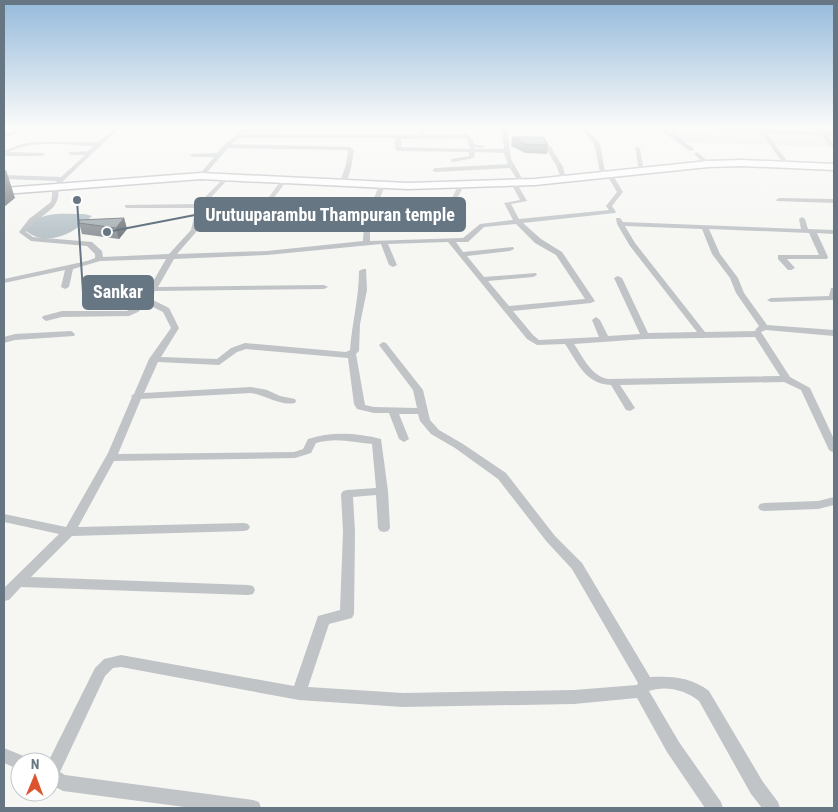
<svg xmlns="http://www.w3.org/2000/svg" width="838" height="812" viewBox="0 0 838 812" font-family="'Roboto Condensed',sans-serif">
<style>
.built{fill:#e4e5e4}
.water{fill:#b8c3c8}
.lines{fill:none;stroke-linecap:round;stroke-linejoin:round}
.secondary-casing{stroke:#b2b7bc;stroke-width:3}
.minor{fill:#c0c4c7;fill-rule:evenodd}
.secondary{fill:#fff;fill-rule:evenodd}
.wall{fill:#8f969b}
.shaded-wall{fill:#747a7e}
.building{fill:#a6afb4;stroke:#747a7e}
.leader{fill:none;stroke:#667683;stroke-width:2}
.callout-dot{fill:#667683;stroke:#fff;stroke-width:2}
.callout{fill:#667683;stroke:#667683;stroke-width:2}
.callout-label{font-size:18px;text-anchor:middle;font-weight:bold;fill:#fff}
</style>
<rect width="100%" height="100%" fill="#f6f6f3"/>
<path class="built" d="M662,127H834V147L685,142Z"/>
<path class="water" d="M84,214L92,216C74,233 48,248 26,231C35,210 64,214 84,214Z"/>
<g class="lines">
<defs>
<path id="secondary" d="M742,160L834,164V170L742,166L708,167L535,185L408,189L201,179L4,194V188L201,173L408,183L535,179L708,161Z"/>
</defs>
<use href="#secondary" class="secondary-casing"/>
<path class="minor" d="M25,127H34L4,138V134Z
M117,127H123L113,134L61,183C57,190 60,196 56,203C49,215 33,219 26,232L33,237L92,242L102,251L103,257L169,254L191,230L196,208H127L125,207V205L198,204L228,174L231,176L230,177L203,206L197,231L177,254L267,251L363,241L364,226L379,185L382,183L385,185L370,226V241L463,238L480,224L513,220L504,203L520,200L511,183L512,182H516L527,201L511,204L519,219L609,210L606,206L617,192L607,175L612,174L623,192L612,206L616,212L615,213L523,223L541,239L562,252L595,301L591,303L513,311L533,335L539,340L599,337L592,320L596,317L600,320L608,336L640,334L614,278L618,276L622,278L648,333L697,332L630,246L617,224L616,218H620L623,222L801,229L799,219L802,217L805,219L808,229L834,230V234L817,233L828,257L827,259H787L795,268L791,270H788L778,259V255H819L809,233L709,229L720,254L738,278L744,293L767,325L834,330V336L766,330L761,332L790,377L810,388L834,439V453L829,450L801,390L784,382L620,385L635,408L630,411L626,410L611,385C585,384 578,363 565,344L537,345L527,339L448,242L388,244L397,265L393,267L389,265L381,244L267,255L174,259L158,287L324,285L328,287L324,289L155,291L151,299L169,308L179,328L161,357L217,359L231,348L245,343L346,352L350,350C352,323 359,298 359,271L363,269H366L367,290L360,324L359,351L356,354L365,405L374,407L417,408L413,390L379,345L383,342L386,343L423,390L430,420L439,430L463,444L506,473L555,536L582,563L650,677C672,676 691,677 709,691L763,782L778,802L780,808H762L751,794L699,701C686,690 665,685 649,691L679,742L721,802L723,808H705L667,752L637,698L574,704L403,707L299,700L121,667L113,668L105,676L60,772L65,775L253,800L259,802L261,808H192L63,791L50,784V762H48L95,668L104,659L121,655L294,686L318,616L340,610L343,532L341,494L343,491L347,490L376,488L372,444C353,442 335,437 316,443L311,453L295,458L114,461L78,527L244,523L248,524L250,527L248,530L244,531L72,536L31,577L248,585L253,586L255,590L253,594L248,595L21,587L9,600L4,601V588L59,534L4,522V514L66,527L108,453L132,397L131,396L134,394L149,359L171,328L163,312L147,304L138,312L129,316L62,317L46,321L42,318L43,316L62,311H127L143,299L166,259L100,261L73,269L69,287L65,289L61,287L65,270L4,283V279L87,261L95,258V254L87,246L31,241L20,233L19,232L29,219L51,202L52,196V188L57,181L4,179V175L61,177L85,155H71L69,154V152L88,151L94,146C68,145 34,139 9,152L44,153L45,154L42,156H7L4,155V151L22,144L36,142H98ZM516,224L535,243L556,255L585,299L509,306L488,281L533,277L537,275L536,273L484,277L467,256L510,251L514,249L513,247L463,252L456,242H468L484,227ZM625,226L702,229L712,254L730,278L736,293L759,326L755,330L756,331L705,332L635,243ZM755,337L780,376L608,379C591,376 583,357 574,344L645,339ZM246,349L348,358L354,404L357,409L374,413H389L399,439L404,442L409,439L399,414H418L420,421L431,434L455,448L498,479L547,542L572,569L638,683L637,685L574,690L403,693L308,687L329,624L352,618L354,614L355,532L353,497L376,495L378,528L380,531L384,532L388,531L390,528L388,491L381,439C358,433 331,431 308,439L303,449L294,452L118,454L141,399L251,393C266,395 279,406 295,403L296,401L295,399L280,396L267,390L251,387L144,393L158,362L219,365L237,352Z
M158,127H193L185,131Z
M209,127H214L210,131L207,129Z
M246,127L282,128L279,130L247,131L243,134L414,135H419L421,127H426L424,135L467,134L473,140L474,144L485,146L482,148L474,147L475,149H504L501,127H507L511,159L524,182L519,183L510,168L435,172L432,170L435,168L508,164L504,153L475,152L474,158L453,162L451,161V159L469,156V152L398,151L395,149V138H239L231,144L350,147L354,150C352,161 351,179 342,186L339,184L346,165L348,151L347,150L228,148L203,177H199V175L214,157H193L190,155L191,154L217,153L224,145ZM466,138L468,141V145L471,147L469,149L401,147V139Z
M580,127H585L600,144L606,177L601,176L594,144Z
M653,127C668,127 684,140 695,150L690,151L672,138Z
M672,127L758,129V127H762L764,129L818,132L820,130L834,132V136L826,135L834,144V149L820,135L766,133L790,165L787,167L785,166L761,132Z
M548,145L551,147L563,167L566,180L561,179L557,167L545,147Z
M635,147L640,148L644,172L639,171Z
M697,152L710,163V165H706L695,155L694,154Z
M285,177L288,179L267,207H263V205L283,178Z
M459,184L464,185L455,203H451L450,202Z
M779,198L834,199V203L777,201L776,200Z
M831,288H834V300H831L771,302L767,300L771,298L829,296Z
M71,331L75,334L74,336L15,340L4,343V337L15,334Z
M834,497V505L818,509L764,511L760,510L758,507L760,504L764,503L818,501Z
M4,748L26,757L28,762H20V770L4,763Z"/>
<use href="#secondary" class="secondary"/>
</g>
<path class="wall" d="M512,137L548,145L547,154L525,153L511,146Z
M124,218L127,229L119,239L82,234L79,223Z"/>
<path class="shaded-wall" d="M6,170L15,198L4,207V171Z
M124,218L127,229L119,239L116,228Z"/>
<path class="building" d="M512,137H543L548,145L525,144Z
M124,218L116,228L79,223V220Z"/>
<linearGradient id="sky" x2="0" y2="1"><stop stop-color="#95badb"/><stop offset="0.53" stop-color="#fbfbfa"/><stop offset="1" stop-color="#fbfbfa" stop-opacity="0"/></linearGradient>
<rect width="838" height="241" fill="url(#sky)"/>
<path class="leader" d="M107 232L195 215M77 200L83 292"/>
<g class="callout-dot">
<circle cx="107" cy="232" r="5"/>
<circle cx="77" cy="200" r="5"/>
</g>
<g class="callout">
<rect x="195" y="198" width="270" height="33" rx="5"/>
<rect x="83" y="276" width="70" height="33" rx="5"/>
</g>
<g class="callout-label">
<text x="330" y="221">Urutuuparambu Thampuran temple</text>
<text x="118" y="298">Sankar</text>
</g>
<rect width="838" height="812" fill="none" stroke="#667683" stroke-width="10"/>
<g transform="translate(35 777) rotate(1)"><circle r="24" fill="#ffffff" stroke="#c2c8cd"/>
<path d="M0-4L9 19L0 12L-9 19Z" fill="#dc542e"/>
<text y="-8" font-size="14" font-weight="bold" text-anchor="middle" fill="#667683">N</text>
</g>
</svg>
